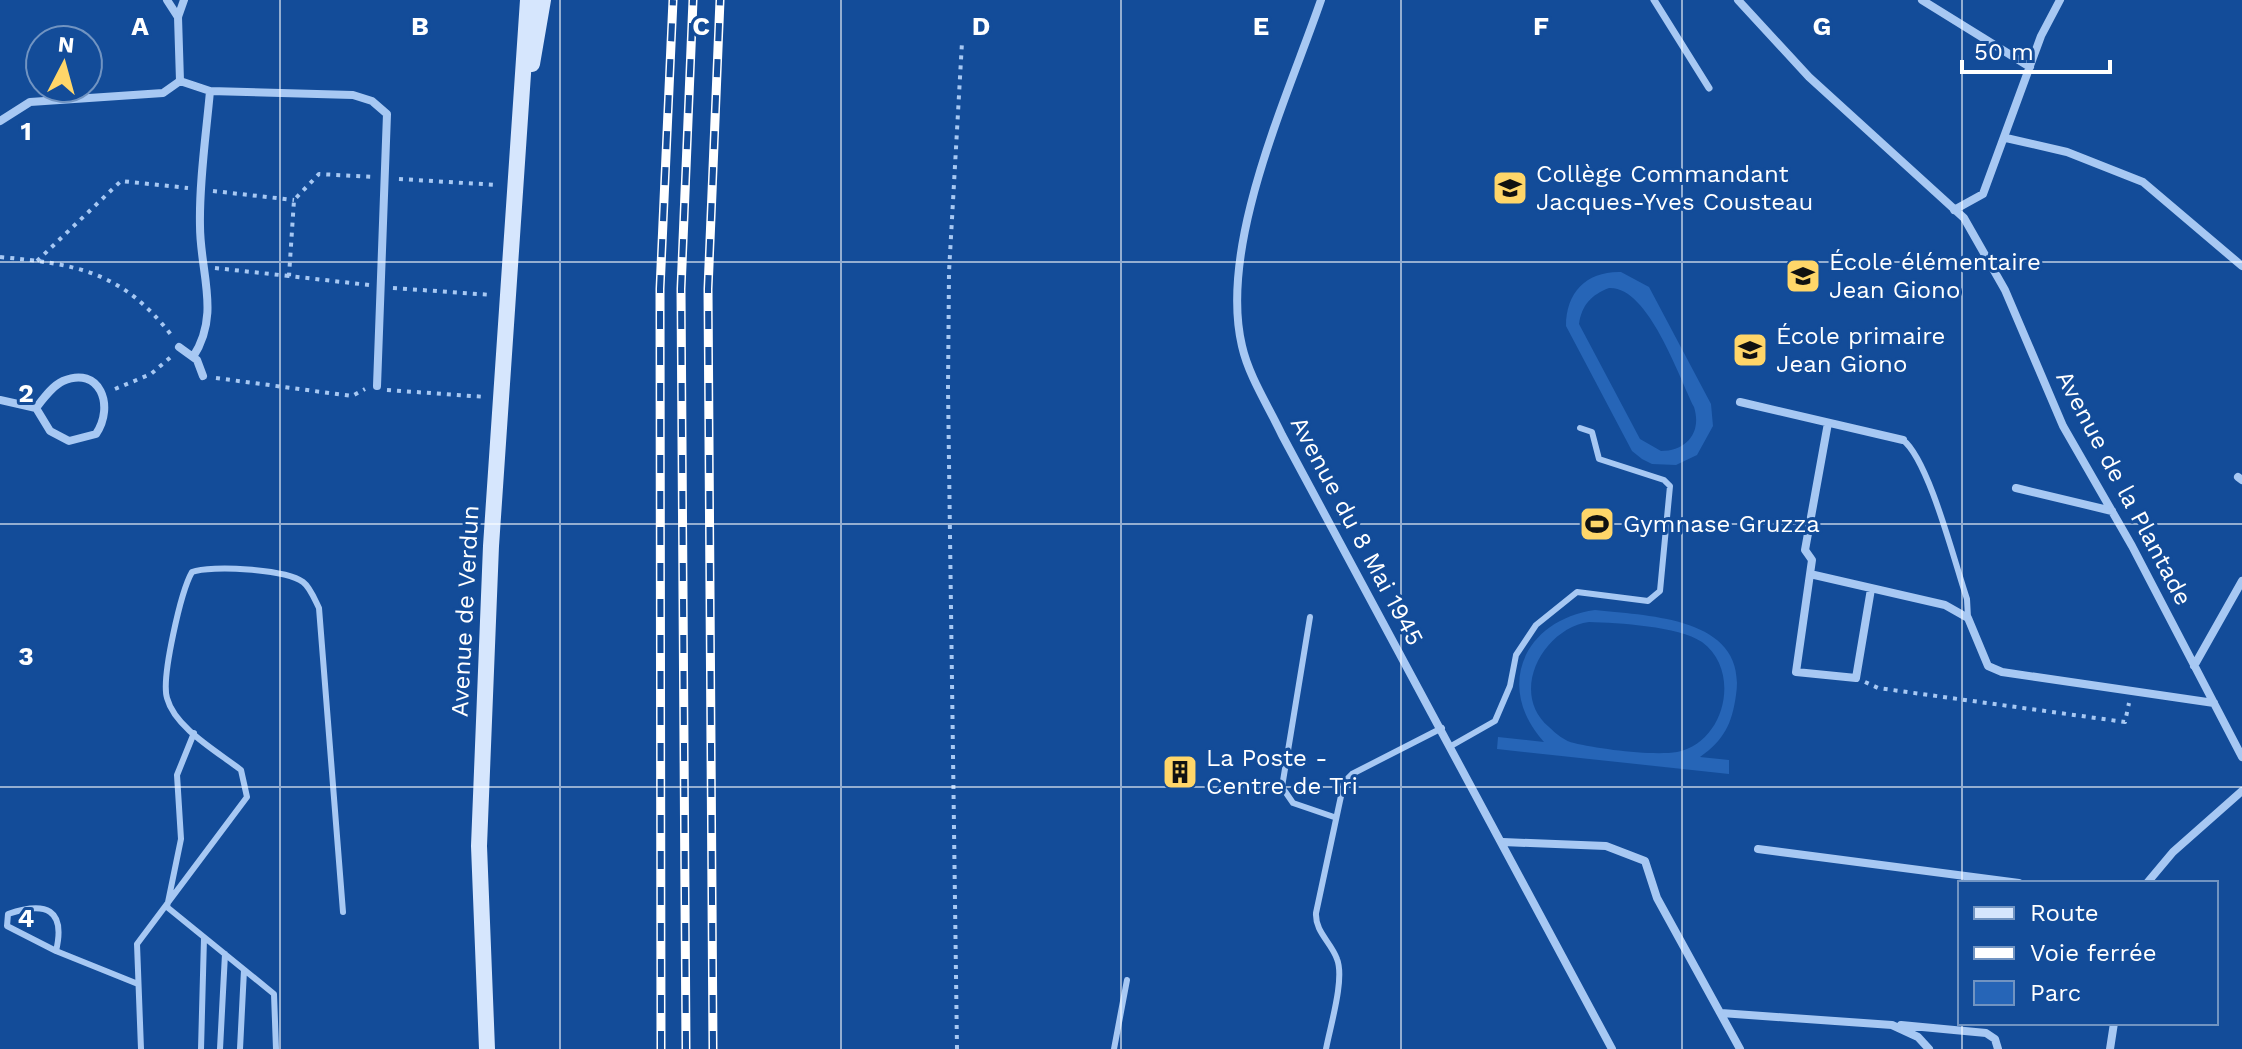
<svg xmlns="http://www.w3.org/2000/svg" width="2242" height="1049" viewBox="0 0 2242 1049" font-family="'Work Sans',sans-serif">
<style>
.green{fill:#2665b7;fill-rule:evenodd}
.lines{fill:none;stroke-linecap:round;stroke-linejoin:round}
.path{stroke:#a7c8f3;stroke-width:4;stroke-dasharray:4 6;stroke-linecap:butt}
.service{stroke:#a7c8f3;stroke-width:6}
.pedestrian{stroke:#a7c8f3;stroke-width:7}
.minor{stroke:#a7c8f3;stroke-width:8}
.secondary{stroke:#d6e6fd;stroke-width:16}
.rail-casing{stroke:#fff;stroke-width:9}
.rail{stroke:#134c99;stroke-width:6;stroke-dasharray:18;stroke-linecap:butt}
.grid{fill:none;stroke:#fff;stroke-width:2;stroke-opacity:0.55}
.labels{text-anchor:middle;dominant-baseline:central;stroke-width:6;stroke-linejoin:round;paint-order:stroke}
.poi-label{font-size:24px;fill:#fff;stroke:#134c99;text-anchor:start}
.street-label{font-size:24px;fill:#fff;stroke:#134c99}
.grid-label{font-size:26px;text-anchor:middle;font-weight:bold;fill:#fff;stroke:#134c99;stroke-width:6;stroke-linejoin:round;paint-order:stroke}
</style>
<rect width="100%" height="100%" fill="#134c99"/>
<path class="green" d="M1621,272L1649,287L1711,404L1713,426L1697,455L1676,465L1652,464L1642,459L1632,451L1566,326C1566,292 1587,271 1621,272ZM1609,288C1648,286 1678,375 1694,407C1702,432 1687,451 1661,451L1640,439L1579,324C1582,305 1591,295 1609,288Z
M1595,610C1646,616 1748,616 1736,695C1732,724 1724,740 1700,757L1729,760V774L1497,749L1498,737L1544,742C1494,687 1524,620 1595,610ZM1589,622C1619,623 1678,626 1702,642C1742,671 1725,743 1677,752C1653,756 1598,749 1574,743C1566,742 1555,733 1549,727C1508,692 1544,628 1589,622Z"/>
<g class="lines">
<path class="path" d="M399,179L498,185
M213,191L294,200
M0,257C76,264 122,271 172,336
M37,261L121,181L188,188
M215,268L289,276
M369,285L289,276L294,200L319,174L374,177
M393,288L492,295
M216,378L352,396L365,389
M115,389L151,374L172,356
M387,390L486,397
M1865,682L1878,688L2125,722L2129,703
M957,1049L948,389L949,272L962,42"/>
<path class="service" d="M1903,440C1929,460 1955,564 1967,599L1968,618
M1310,617L1282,787L1293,803L1334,817
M194,733L177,775L181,839L167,907L274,994L276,1049
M1451,746L1495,721L1510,686L1516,655L1536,625L1577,592L1648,601L1660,591L1670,486L1664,480L1599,459L1592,432L1580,428
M56,951C66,909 46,901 8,914L7,926L56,951L138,984
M141,1049L137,944L247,797L241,770C218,752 175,728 167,698C161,678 181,591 192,572C211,565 285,569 303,582C310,587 315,600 319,608L343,912
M201,1049L204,938
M220,1049L225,954
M240,1049L244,970
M1114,1049L1127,980
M1326,1049C1330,1027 1345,979 1337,959C1331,942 1315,932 1316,913L1344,782L1352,774L1442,728"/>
<path class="pedestrian" d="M1654,0L1709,88"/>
<path class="minor" d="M167,0L178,17
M184,0L178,17L180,81L210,91L353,95L372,101L387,114L377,386
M1321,0C1288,96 1218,245 1242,346C1249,377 1269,407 1282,435L1612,1049
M1738,0L1809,77L1964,218L2005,290L2063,426L2132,546L2242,757
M1922,0L2030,67
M0,121L30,102L163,93L180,81
M2006,138L2067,152L2143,182L2242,266
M1954,210L1983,194L2041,36L2060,0
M179,347L197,360L203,376
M193,357C221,314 200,273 200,226C199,182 206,136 210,91
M0,400L36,408L50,431L69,441L96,434C115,406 100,365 63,381C52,386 43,399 36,408
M1740,402L1903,440
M2238,477L2242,480
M2016,488L2112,511
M1810,574L1812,560L1805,550L1828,423
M1871,589L1856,678L1796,672L1810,574L1945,605L1968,618L1988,666L2002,672L2214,703
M2194,666L2242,581
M1503,842L1606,846L1645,861L1657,898L1740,1049
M1758,849L2019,883
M2147,883L2173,852L2242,791
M1721,1013L1892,1025L1918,1037L1929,1049
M1901,1025L1986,1033L1995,1039L1998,1049
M2110,1049L2114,1023"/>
<path class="secondary" d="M532,64L543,0
M487,1049L479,846L491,546L528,0"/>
<defs>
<path id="rail" d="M661,1049L660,289L673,0
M686,1049L681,289L693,0
M713,1049L708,289L720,0"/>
</defs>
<use href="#rail" class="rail-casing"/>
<use href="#rail" class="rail"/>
</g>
<path class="grid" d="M280,0V1049M560,0V1049M841,0V1049M1121,0V1049M1401,0V1049M1682,0V1049M1962,0V883M0,262H2242M0,524H2242M0,787H2242M1962,1023V1049"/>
<defs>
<symbol id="school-square" viewBox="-11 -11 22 22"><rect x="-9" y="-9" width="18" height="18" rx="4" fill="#ffd669" stroke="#134c99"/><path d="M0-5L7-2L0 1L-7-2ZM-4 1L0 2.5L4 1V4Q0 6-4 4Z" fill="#111"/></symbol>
<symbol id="stadium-square" viewBox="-11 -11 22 22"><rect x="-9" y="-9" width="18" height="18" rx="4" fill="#ffd669" stroke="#134c99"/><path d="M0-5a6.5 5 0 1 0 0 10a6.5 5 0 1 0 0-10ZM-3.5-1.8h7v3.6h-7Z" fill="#111"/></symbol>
<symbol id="building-square" viewBox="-11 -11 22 22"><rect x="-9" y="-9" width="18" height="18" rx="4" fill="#ffd669" stroke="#134c99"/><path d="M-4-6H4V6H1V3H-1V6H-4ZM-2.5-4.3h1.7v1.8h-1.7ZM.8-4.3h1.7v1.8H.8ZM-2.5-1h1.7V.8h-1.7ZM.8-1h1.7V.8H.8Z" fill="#111"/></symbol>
</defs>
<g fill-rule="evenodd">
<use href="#school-square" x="1490" y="168" width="40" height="40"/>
<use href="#school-square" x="1783" y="256" width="40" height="40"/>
<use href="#school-square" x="1730" y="330" width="40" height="40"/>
<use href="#stadium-square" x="1577" y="504" width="40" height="40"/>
<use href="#building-square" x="1160" y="752" width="40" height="40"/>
</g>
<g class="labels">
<g class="poi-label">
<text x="1536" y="174">Collège Commandant<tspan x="1536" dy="28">Jacques-Yves Cousteau</tspan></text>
<text x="1829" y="262">École élémentaire<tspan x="1829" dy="28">Jean Giono</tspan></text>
<text x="1776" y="336">École primaire<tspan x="1776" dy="28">Jean Giono</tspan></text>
<text x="1623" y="524">Gymnase Gruzza</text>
<text x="1206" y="758">La Poste -<tspan x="1206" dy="28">Centre de Tri</tspan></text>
</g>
<g class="street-label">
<text transform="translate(2124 488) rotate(62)">Avenue de la Plantade</text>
<text transform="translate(1357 531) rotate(62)">Avenue du 8 Mai 1945</text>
<text transform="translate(465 611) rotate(-87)">Avenue de Verdun</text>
</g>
</g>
<g class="grid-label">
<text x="140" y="35">A</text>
<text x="420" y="35">B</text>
<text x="701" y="35">C</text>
<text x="981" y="35">D</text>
<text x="1261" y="35">E</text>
<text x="1541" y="35">F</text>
<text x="1822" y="35">G</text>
<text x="26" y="140">1</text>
<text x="26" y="402">2</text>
<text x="26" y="665">3</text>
<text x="26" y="927">4</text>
</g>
<rect x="1958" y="881" width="260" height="144" fill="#134c99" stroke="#7194c2" stroke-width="2"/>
<rect x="1974" y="907" width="40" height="12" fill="#d6e6fd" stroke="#7194c2" stroke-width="2"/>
<text x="2030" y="921" font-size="24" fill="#ffffff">Route</text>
<rect x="1974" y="947" width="40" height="12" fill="#ffffff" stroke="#7194c2" stroke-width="2"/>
<text x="2030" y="961" font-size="24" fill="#ffffff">Voie ferrée</text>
<rect x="1974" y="981" width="40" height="24" fill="#2665b7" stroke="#7194c2" stroke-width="2"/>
<text x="2030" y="1001" font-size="24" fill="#ffffff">Parc</text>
<g transform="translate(64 64) rotate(6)"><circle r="38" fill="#134c99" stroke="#7194c2" stroke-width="2"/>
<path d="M0-6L14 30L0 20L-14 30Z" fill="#ffd669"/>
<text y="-12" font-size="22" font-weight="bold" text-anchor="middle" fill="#ffffff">N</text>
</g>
<path d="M1962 60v12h148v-12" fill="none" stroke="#ffffff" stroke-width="4"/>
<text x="1974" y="60" font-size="24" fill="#ffffff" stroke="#134c99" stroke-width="6" paint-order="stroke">50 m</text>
</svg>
